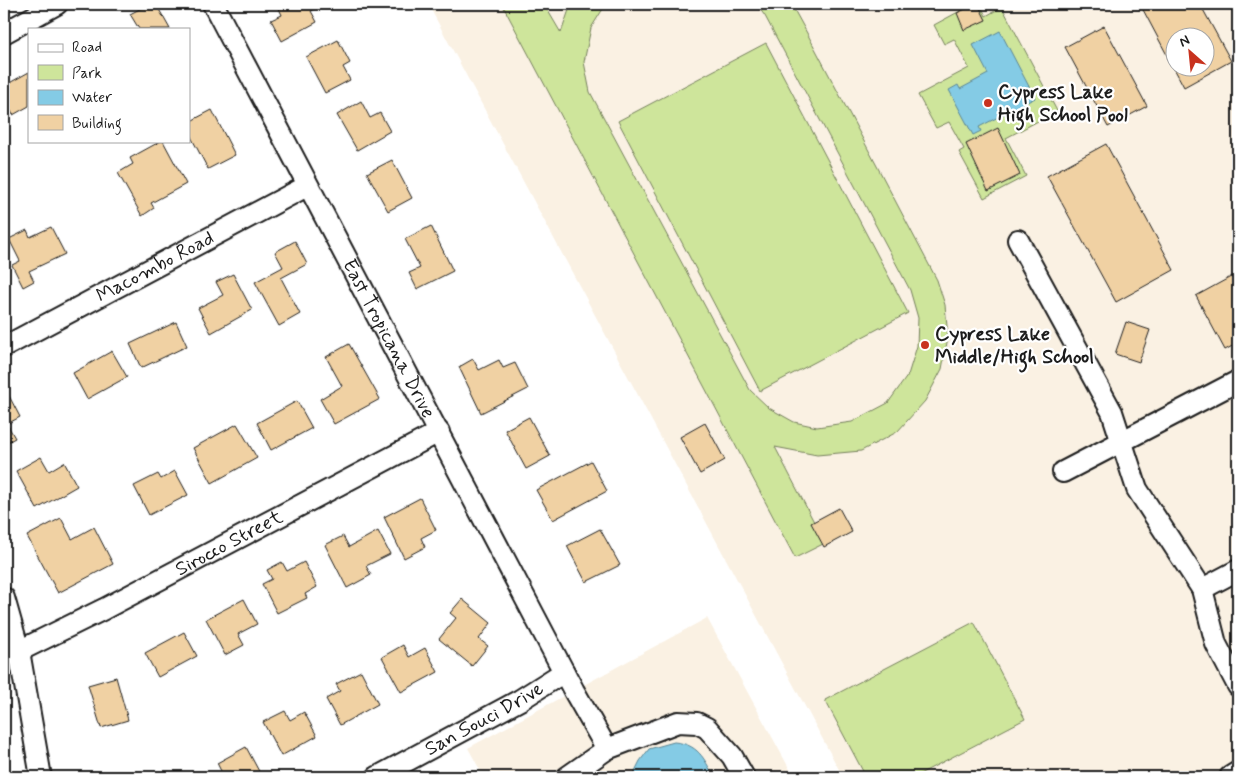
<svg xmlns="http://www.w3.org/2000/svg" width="1242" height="781" viewBox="0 0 1242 781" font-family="Mynerve,sans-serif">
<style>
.built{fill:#faf1e3;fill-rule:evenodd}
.green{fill:#cee59b;stroke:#75805c}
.water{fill:#84cbe5;stroke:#5a8595}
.building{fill:#f0d1a3;stroke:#1c1c1c;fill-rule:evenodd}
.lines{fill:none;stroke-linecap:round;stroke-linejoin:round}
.minor-casing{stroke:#1c1c1c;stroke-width:24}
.minor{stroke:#fff;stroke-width:20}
.poi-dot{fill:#c8321e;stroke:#fff;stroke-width:2}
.labels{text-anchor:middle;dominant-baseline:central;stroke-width:4.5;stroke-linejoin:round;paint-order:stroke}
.poi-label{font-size:20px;font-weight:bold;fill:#1c1c1c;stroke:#fff;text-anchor:start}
.street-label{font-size:20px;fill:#1c1c1c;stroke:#fff}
</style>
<rect width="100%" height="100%" fill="#fff"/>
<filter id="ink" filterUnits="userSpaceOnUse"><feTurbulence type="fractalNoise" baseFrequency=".02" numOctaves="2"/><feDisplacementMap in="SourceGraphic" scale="10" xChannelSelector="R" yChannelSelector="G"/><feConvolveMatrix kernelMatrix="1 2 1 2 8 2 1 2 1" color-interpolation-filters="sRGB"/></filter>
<g filter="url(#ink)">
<path class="built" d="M428,4H1238V777H843ZM1174,38H1204V68H1174Z
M707,618L794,777H484L468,748Z"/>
<path class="green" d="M502,4H544L561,33L571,4H606L591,28L584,62L590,92L750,390L769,408L794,422L817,427L852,422L888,403L908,375L917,346L918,318L910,290L765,16L756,4H791L808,35L937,280L945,305L948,337L942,369L925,401L897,432L861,451L817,455L775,447L825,543L795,558Z
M973,4H980L986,16L1002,7L1057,111L1006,138L1026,176L984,198L959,152L964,149L949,122L936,128L918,95L969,68L954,39L944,44L934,25Z
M766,43L908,313L760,391L618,121Z
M974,622L1025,719L914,777H866L825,700Z"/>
<path class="water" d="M1000,31L1035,98L979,127L981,131L973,135L949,90L958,85L960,89L988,74L973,45Z
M674,742C698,744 704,758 714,777H632L640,761L649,749Z"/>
<path class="building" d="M149,4H156L170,29H139L130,14Z
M277,4H317L319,7L311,11L317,22L282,41L271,20L282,15Z
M976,4H978L986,20L964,30L957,13Z
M1140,4H1200L1231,61L1184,87ZM1174,38H1204V68H1174Z
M1104,26L1147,106L1108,127L1065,47Z
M338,40L350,63L343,67L350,80L325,93L306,57Z
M29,72V106L13,115L4,98V86Z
M361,101L370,118L380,113L390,131L357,150L337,115Z
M212,110L235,155L208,169L189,133V122Z
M998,128L1020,175L988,191L966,144Z
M161,141H163L186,184L151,203L154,208L142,216L118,173L133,164L130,158Z
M1106,144L1174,270L1116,302L1047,176Z
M392,160L412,198L388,211L367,173Z
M431,226L453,271L417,289L409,273L420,268L405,239Z
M51,227L65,254L29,271L34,281L23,287L12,265L20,261L9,239L27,230L30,237Z
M295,241L307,264L281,278L300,314L279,326L255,282L283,267L275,252Z
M1238,273V343L1225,350L1196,296Z
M233,274L252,310L211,333L198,308L223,295L216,282Z
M176,322L187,346L141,368L130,344Z
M1126,322L1150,330L1139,362L1115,354Z
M349,344L380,399L334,424L320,399L342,386L326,357Z
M112,351L127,377L87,399L73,373Z
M473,359L479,370L499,360L503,368L515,363L528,389L481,413L459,367Z
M8,394L20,417L7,424L15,438L4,444V396Z
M297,401L312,428L271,450L257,423Z
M529,417L550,456L526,469L505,430Z
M705,423L725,460L700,474L680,437Z
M237,424L257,458L212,483L193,448Z
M41,457L49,471L64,462L77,486L37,509L16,471Z
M591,461L607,491L553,520L536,490Z
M175,471L188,495L149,515L134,486L158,474L161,479Z
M420,498L436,530L421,538L425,547L404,558L384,517Z
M839,508L852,532L824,547L811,523Z
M61,518L72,539L94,527L113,564L58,593L27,536Z
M600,529L620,565L586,582L567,546Z
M378,531L390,554L366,566L371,575L347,588L325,545L343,536L349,547Z
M282,562L287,571L304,562L317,587L305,594L307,598L277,613L262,584L272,579L267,570Z
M244,599L257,624L238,634L244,645L225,655L206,619Z
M462,599L491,623L479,639L488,646L472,666L439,639L456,618L450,613Z
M184,632L197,656L158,677L145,653Z
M403,645L409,657L425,648L438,672L401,692L382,657Z
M361,671L378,704L340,725L326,699L340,691L336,684Z
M116,677L128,720L101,728L88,685Z
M285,711L290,720L304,712L317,736L281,756L263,722Z
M246,747L262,777H215L222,773L217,763Z"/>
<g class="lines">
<defs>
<g id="minor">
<path id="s1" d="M213,4L574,691L607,749"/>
<path d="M4,33L57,4"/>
<path d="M1018,240L1112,412L1137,489L1202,589L1216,644L1238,686"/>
<path id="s2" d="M4,347L307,186"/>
<path d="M1063,472L1238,381"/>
<path d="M1202,589L1238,570"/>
<path d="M4,598L19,651L41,777"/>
<path id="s3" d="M19,651L104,609L439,432"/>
<path id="s4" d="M377,777L520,700L564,672"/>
<path d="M567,777L607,749L678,722L697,723L707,728L732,756L744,777"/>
<path d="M1230,777L1238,772"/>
</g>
</defs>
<use href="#minor" class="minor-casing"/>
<use href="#minor" class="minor"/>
</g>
</g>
<g class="poi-dot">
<circle cx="988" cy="103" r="5"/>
<circle cx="925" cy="345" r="5"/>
</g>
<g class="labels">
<g class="poi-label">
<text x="998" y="92">Cypress Lake<tspan x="998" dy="23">High School Pool</tspan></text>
<text x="935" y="334">Cypress Lake<tspan x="935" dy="23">Middle/High School</tspan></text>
</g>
<g class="street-label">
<text stroke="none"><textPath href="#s2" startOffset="171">Macombo Road</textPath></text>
<text stroke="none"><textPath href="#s1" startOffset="378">East Tropicana Drive</textPath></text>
<text stroke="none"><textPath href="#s3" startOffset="236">Sirocco Street</textPath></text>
<text stroke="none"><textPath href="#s4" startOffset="122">San Souci Drive</textPath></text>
</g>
</g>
<rect width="1242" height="781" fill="none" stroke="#fff" stroke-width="20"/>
<rect x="10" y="10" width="1222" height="761" fill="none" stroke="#1c1c1c" stroke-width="2" filter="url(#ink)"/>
<rect x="28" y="28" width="162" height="115" fill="#ffffff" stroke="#a4a4a4"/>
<rect x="38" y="44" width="25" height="8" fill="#ffffff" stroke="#a4a4a4"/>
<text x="72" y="52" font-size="15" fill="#1c1c1c">Road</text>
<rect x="38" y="65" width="25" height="15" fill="#cee59b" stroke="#a4a4a4"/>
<text x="72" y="78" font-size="15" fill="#1c1c1c">Park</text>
<rect x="38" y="90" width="25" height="15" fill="#84cbe5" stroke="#a4a4a4"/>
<text x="72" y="102" font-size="15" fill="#1c1c1c">Water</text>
<rect x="38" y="115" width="25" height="15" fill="#f0d1a3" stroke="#a4a4a4"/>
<text x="72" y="128" font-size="15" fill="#1c1c1c">Building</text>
<g transform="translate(1190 52) rotate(333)"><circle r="24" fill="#ffffff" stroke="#a4a4a4"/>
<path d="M0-4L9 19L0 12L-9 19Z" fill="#c8321e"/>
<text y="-8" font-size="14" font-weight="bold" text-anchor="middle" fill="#1c1c1c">N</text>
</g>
</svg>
